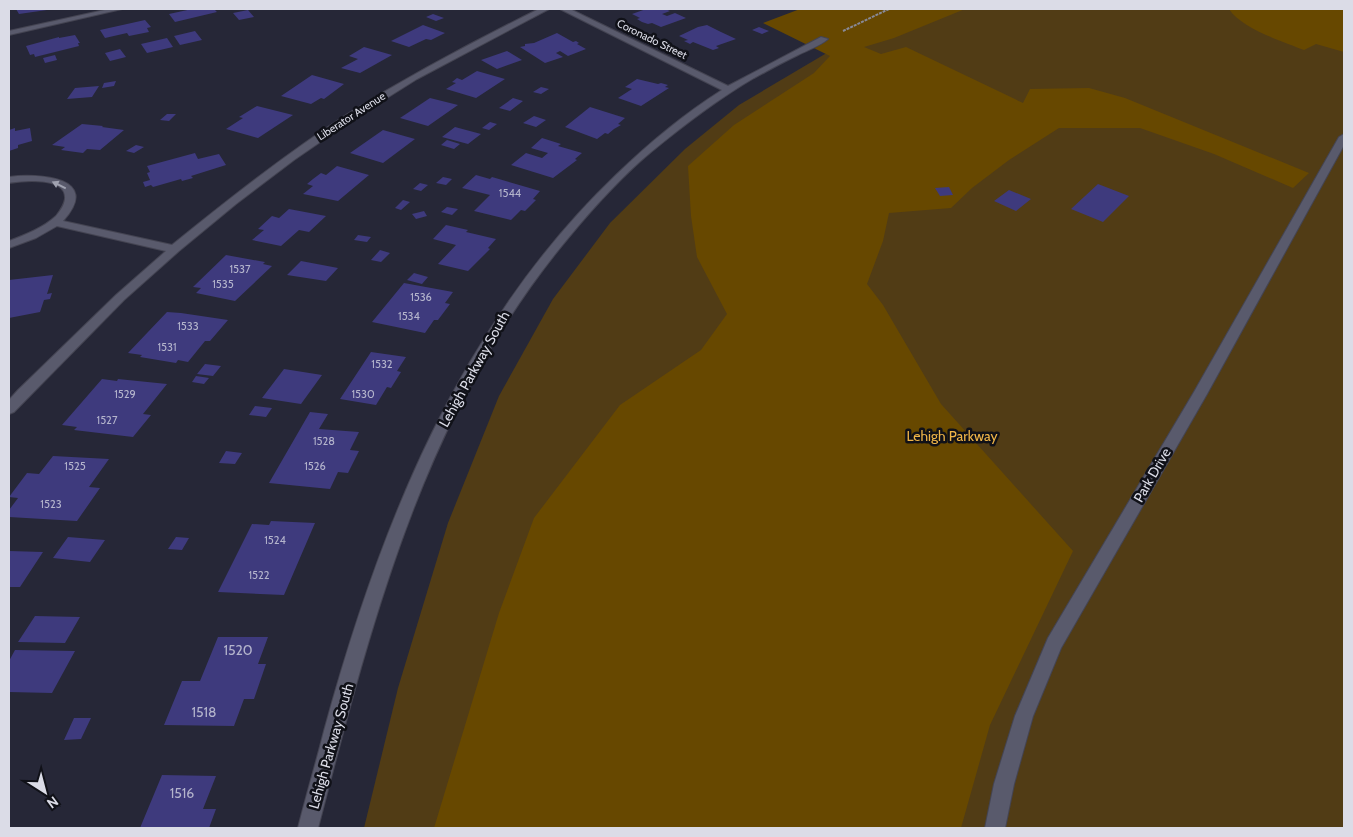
<svg xmlns="http://www.w3.org/2000/svg" width="1353" height="837" viewBox="0 0 1353 837" font-family="Cabin,sans-serif">
<style>
.green{fill:#513c15}
.forest{fill:#674800}
.building{fill:#3e3a7d}
.lines{fill:none;stroke-linecap:round;stroke-linejoin:round}
.minor-casing{stroke:#444452;stroke-width:2}
.path{stroke:#888997;stroke-width:2;stroke-dasharray:3 1;stroke-linecap:butt}
.minor{fill:#595a6c;fill-rule:evenodd}
.oneway{fill:#a0a2b0}
.labels{text-anchor:middle;dominant-baseline:central;stroke-width:5;stroke-linejoin:round;paint-order:stroke}
.far-street-label{font-size:11px;fill:#dbdce7;stroke:#101118}
.number-label{font-size:11px;fill:#b4b4cc}
.street-label{font-size:14px;fill:#dbdce7;stroke:#101118}
.park-label{font-size:14px;fill:#efb548;stroke:#101118}
.near-number-label{font-size:14px;fill:#b4b4cc}
</style>
<rect width="100%" height="100%" fill="#262737"/>
<path class="green" d="M928,9H1344V828H364L398,688L448,523L499,396L553,299L610,223L685,149L739,105L825,54Z"/>
<path class="forest" d="M800,9H965L894,38L864,47L881,54L906,47L1023,103L1030,89L1089,88L1125,98L1309,173L1293,188L1214,154L1140,128H1059L1009,160L972,188L951,208L889,213L883,241L867,284L883,305L941,404L1073,551L990,725L961,828H434L499,613L534,518L620,405L701,350L727,314L697,257L691,216L688,166L734,125L814,73L830,56L763,23Z
M1229,9H1343L1344,52L1316,44L1304,50C1282,41 1242,29 1229,9Z"/>
<path class="building" d="M16,9H47V10L19,14Z
M192,9H214L217,12L175,22L169,14Z
M646,9H665L670,11L662,14L667,16L675,13L686,18L661,27L652,23L648,24L642,22L637,19L640,18L632,14Z
M248,10L254,17L239,20L233,13Z
M433,14L444,18L436,21L426,17Z
M145,20L151,27L147,28L149,32L129,36L127,33L105,38L100,30Z
M423,25L445,33L431,40L426,39L409,47L391,41Z
M707,25L721,32L736,39L716,46L719,48L713,50L693,42L690,44L684,41L688,40L679,36L698,27Z
M759,27L769,31L762,34L752,30Z
M195,31L202,40L180,45L174,36Z
M557,33L573,42L576,41L579,43L577,44L586,49L568,56L560,51L556,53L563,57L545,63L520,47L525,46V44L534,43Z
M75,35L80,43H78L79,46L35,57L34,54L30,55L26,46L59,37V38Z
M167,38L173,47L147,53L141,44Z
M364,47L392,55L360,73L341,68L358,59L349,56Z
M120,49L126,57L110,61L105,53Z
M507,51L522,60L497,69L481,60Z
M55,55L57,60L45,63L43,58Z
M477,71L505,79L476,98L446,89L456,83L452,82L457,78L462,80Z
M312,75L344,84L324,99L321,98L311,104L281,96Z
M637,79L658,84L661,83L668,85L665,87L669,88L641,106L618,98L632,89L625,87Z
M116,81L114,86L102,88L104,83Z
M99,86L92,97L67,99L75,88Z
M541,87L549,89L541,94L533,92Z
M430,98L458,105L428,126L400,118Z
M513,98L523,101L510,111L499,108Z
M257,106L293,115L258,138L226,129L243,118L239,117Z
M590,107L625,118L618,124L621,125L614,129L608,134L605,133L597,139L565,127Z
M167,114H176L169,121L160,120Z
M534,116L546,120L536,127L523,123Z
M490,122L497,124L489,130L482,128Z
M82,124L103,126L102,127L124,130L100,150L87,149L83,153L61,150L65,147L52,145Z
M455,127L481,134L468,144L442,137Z
M15,128V131L30,128L32,141L18,145V148L9,151V130Z
M383,130L415,139L383,163L350,153Z
M542,138L561,144L558,146L582,153L575,159L577,160L553,178L511,165L526,153L542,158L548,153L531,148Z
M447,140L460,144L454,149L441,145Z
M136,145L144,147L134,153L126,151Z
M195,153L198,159L219,154L226,165L191,176L193,178L182,181L181,179L153,187L151,185L145,187L143,182L150,180L147,173L150,172L147,166Z
M337,166L369,175L338,201L303,194L313,186L307,184L313,179L321,173L326,175Z
M476,175L490,179L492,177L540,191L533,199L536,200L525,211L521,210L511,220L474,211L490,195L462,188Z
M443,177L452,179L446,185L436,183Z
M420,183L428,185L421,191L413,189Z
M1098,184L1129,196L1103,222L1071,209Z
M949,187L953,195L940,196L935,188Z
M1009,190L1031,199L1016,211L994,201Z
M403,200L410,202L401,210L395,208Z
M447,207L458,209L452,215L441,212Z
M289,209L326,216L309,232L299,230L281,246L252,240L264,230L258,229L272,216L279,218Z
M424,211L427,216L416,219L412,214Z
M446,225L468,230L466,232L496,239L488,248L490,249L468,271L438,264L456,245L433,239Z
M358,235L371,237L367,242L354,240Z
M380,250L390,253L381,262L371,260Z
M226,255L265,262L263,264L272,266L235,301L196,293L201,288L193,287Z
M301,261L338,268L326,281L287,275Z
M414,273L428,277L422,284L407,280Z
M53,275L47,294L52,293L50,299L44,300L40,312L9,318V280Z
M404,283L453,292L445,303L450,304L438,320H434L425,333L372,322Z
M167,312L181,313L228,320L210,341H205L188,362L178,360L176,363L140,357L142,355L128,353Z
M371,352L406,357L397,371L401,372L391,388L387,387L376,405L340,399Z
M205,364L221,366L213,376L197,374Z
M284,369L322,375L301,404L262,398Z
M196,376L209,378L204,384L192,382Z
M102,379L117,381L118,379L167,384L143,414L151,415L133,437L74,430L77,427L62,425Z
M255,406L272,408L266,417L249,415Z
M310,412L328,414L319,429L359,432L350,450L359,451L348,473L338,472L330,489L269,483Z
M226,451L242,453L235,464L219,463Z
M53,456L109,459L89,487L100,488L77,521L9,517V510L18,498L9,497L27,473L39,474Z
M271,521L315,523L284,595L218,592L252,524L269,525Z
M68,537L105,540L90,562L53,558Z
M176,537L189,538L182,550L168,549Z
M9,551L43,552L20,587H9Z
M35,616L80,617L65,643L18,642Z
M218,637H268L258,664H266L254,699H244L234,726L164,725L182,681H200Z
M15,650L75,651L52,693L9,692V661Z
M74,718H91L81,739L64,740Z
M162,775L216,776L203,809H216L209,828H140Z"/>
<g class="lines">
<defs>
<path id="minor" d="M109,9H122L9,35V31Z
M539,9H549L417,79L355,118L294,160L236,204L179,251L124,300L14,412L9,414V400L18,390L116,295L166,251L57,226L36,238L9,248V241C25,235 43,228 56,216C60,211 64,206 65,199C67,176 22,181 9,183V177C38,173 103,177 63,221L172,245C229,199 287,153 349,113C411,75 474,41 539,9Z
M560,9H570L728,86L821,37L828,39C820,46 808,50 798,55C783,62 769,70 754,78C718,99 684,125 651,152C621,177 594,207 569,237C425,409 373,616 318,828H298C306,796 316,763 324,731C380,526 460,324 616,175C648,144 684,114 722,90Z
M1344,134V145L1207,394L1061,648L1033,716L1014,784L1005,828H985L994,784L1015,716L1048,638L1194,392L1339,137Z"/>
</defs>
<use href="#minor" class="minor-casing"/>
<path class="path" d="M843,31L889,9"/>
<use href="#minor" class="minor"/>
</g>
<defs><path id="oneway-solid" d="M-6-.8H1V-3.2L6.5 0L1 3.2V.8H-6Z" transform="scale(1.25)"/></defs>
<use class="oneway" href="#oneway-solid" transform="translate(59 185) rotate(-154)"/>
<g class="labels">
<g class="far-street-label">
<text transform="translate(652 39) rotate(26)">Coronado Street</text>
<text transform="translate(351 116) rotate(-33)">Liberator Avenue</text>
</g>
<g class="number-label">
<text x="510" y="193">1544</text>
<text x="240" y="269">1537</text>
<text x="223" y="284">1535</text>
<text x="421" y="297">1536</text>
<text x="409" y="316">1534</text>
<text x="188" y="326">1533</text>
<text x="167" y="347">1531</text>
<text x="382" y="364">1532</text>
<text x="125" y="394">1529</text>
<text x="363" y="394">1530</text>
<text x="107" y="420">1527</text>
<text x="324" y="441">1528</text>
<text x="75" y="466">1525</text>
<text x="315" y="466">1526</text>
<text x="51" y="504">1523</text>
<text x="275" y="540">1524</text>
<text x="259" y="575">1522</text>
</g>
<g class="street-label">
<text transform="translate(474 369) rotate(-61)">Lehigh Parkway South</text>
<text transform="translate(1152 475) rotate(-60)">Park Drive</text>
<text transform="translate(331 746) rotate(-74)">Lehigh Parkway South</text>
</g>
<g class="park-label">
<text x="952" y="436">Lehigh Parkway</text>
</g>
<g class="near-number-label">
<text x="238" y="650">1520</text>
<text x="204" y="712">1518</text>
<text x="182" y="793">1516</text>
</g>
</g>
<rect width="1353" height="837" fill="none" stroke="#dbdce7" stroke-width="20"/>
<g transform="translate(45 792) rotate(144)" stroke="#101118" stroke-width="4" paint-order="stroke">
<path d="M0-4L9 19L0 12L-9 19Z" fill="#dbdce7"/>
<text y="-8" font-size="14" font-weight="bold" text-anchor="middle" fill="#dbdce7">N</text>
</g>
</svg>
